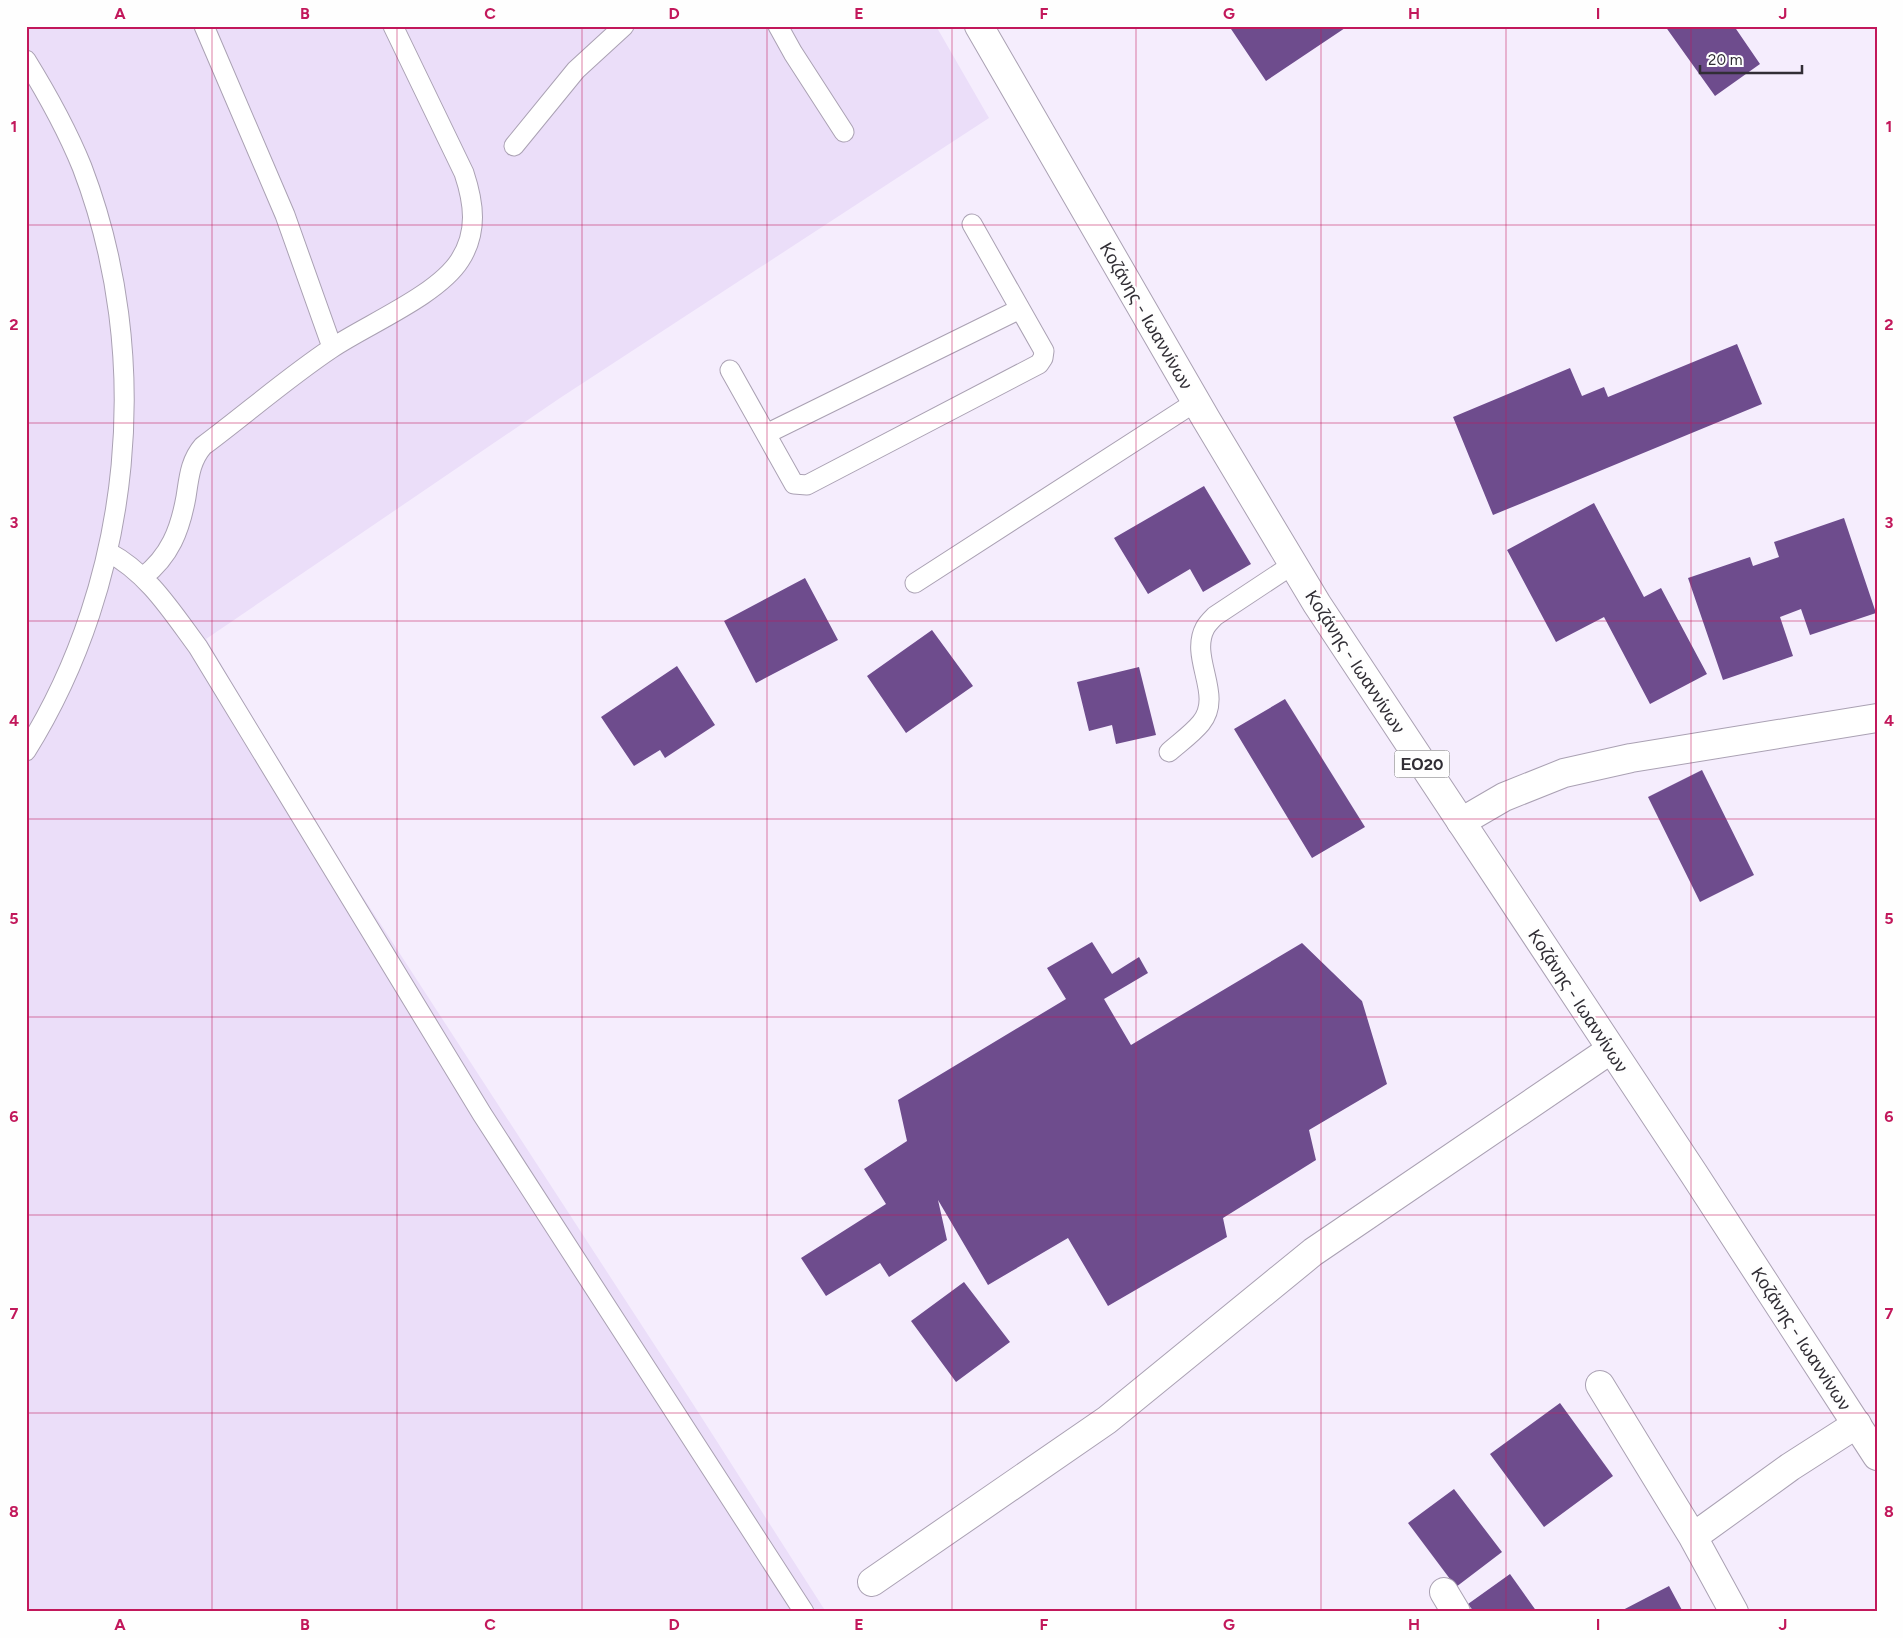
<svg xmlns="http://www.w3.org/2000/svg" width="1903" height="1638" viewBox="0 0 1903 1638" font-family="Figtree,sans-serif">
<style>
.built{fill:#ebdef9}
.building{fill:#6e4c8d}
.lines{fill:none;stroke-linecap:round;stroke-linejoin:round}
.service-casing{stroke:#aaa1b3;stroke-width:21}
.minor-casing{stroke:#aaa1b3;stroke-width:30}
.trunk-casing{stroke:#aaa1b3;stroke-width:30}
.service{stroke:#fff;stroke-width:19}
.minor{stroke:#fff;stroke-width:28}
.trunk{stroke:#fff;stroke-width:28}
.grid{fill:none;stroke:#c2185b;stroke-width:1;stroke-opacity:0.55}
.labels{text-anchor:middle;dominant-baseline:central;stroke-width:5;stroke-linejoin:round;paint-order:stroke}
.shield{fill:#fefefe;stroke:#6e6c71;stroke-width:1}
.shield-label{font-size:16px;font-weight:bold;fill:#312e35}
.street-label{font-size:18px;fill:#312e35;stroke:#fefefe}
.neatline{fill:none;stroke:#c2185b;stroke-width:2}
.grid-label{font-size:16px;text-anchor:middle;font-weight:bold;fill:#c2185b}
</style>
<rect width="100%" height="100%" fill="#f5edfd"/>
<path class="built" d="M26,26H936L989,118L560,398L206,639L333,851L693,1404L826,1612H26Z"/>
<path class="building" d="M1229,26H1348L1266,81Z
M1665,26H1734L1760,64L1715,96Z
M1737,344L1762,404L1493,515L1453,417L1570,368L1582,396L1604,387L1608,397Z
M1204,486L1251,564L1203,592L1190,569L1148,594L1114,538Z
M1594,503L1644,597L1661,588L1707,674L1650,704L1604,617L1556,642L1507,550Z
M1844,518L1876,613L1810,635L1801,609L1780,617L1793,656L1723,680L1688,578L1750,557L1753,566L1779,557L1774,542Z
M805,578L838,640L756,683L724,621Z
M932,630L973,686L906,733L867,676Z
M677,666L715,725L665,758L660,750L634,766L601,717Z
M1139,667L1156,735L1116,744L1112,725L1089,731L1077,682Z
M1285,699L1365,827L1312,858L1234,729Z
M1702,770L1754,875L1700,902L1648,797Z
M1092,942L1112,974L1139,957L1148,973L1104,999L1131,1045L1302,943L1362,1001L1387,1084L1309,1130L1316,1160L1223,1218L1227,1237L1108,1306L1068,1238L988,1285L938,1200L947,1240L889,1277L880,1263L826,1296L801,1258L886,1204L864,1169L907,1141L898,1100L1066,999L1047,968Z
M964,1282L1010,1342L956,1382L911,1321Z
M1560,1403L1613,1476L1544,1527L1490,1454Z
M1454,1489L1502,1552L1456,1587L1408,1523Z
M1510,1574L1537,1612H1474L1468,1604Z
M1669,1586L1683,1612H1619Z"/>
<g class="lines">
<defs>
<path id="service" d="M204,26L285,215L332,347
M778,26L793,53L844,132
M26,60C47,94 67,130 82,167C154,355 133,580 26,751
M514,146L576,70L624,26
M730,370L794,484L807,485L1039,364L1043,358L1044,351L972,224
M766,434L1020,309
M108,552C148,573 172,612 198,647L482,1114L804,1612
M143,577C170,556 180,530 186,497C189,478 190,461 203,446C246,414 287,378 332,348C368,324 438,295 460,260C478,232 474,203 464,173L393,26
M915,583L1197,401
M1169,752C1179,743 1192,734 1201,723C1224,695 1189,658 1205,628C1207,624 1211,620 1215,616L1292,565"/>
<path id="minor" d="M1461,822L1504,797L1564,773L1631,758L1877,718
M1600,1385L1693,1537L1734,1612
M1693,1537L1790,1467L1857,1424
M872,1582L1107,1420L1313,1252L1610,1050
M1444,1592L1456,1612"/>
<path id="trunk" d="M979,26L1206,419L1317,604L1694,1174L1877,1456"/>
</defs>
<use href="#service" class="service-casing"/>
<use href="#minor" class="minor-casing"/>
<use href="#trunk" class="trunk-casing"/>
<use href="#service" class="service"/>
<use href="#minor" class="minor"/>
<use href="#trunk" class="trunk"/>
</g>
<path class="grid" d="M212,26V1612M397,26V1612M582,26V1612M767,26V1612M952,26V1612M1136,26V1612M1321,26V1612M1506,26V1612M1691,26V1612M26,225H1877M26,423H1877M26,621H1877M26,819H1877M26,1017H1877M26,1215H1877M26,1413H1877"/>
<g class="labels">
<rect class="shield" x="1394.5" y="750.5" width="55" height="27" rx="4"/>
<g class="shield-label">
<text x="1422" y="764">ΕΟ20</text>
</g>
<g class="street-label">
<text transform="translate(1146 316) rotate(60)">Κοζάνης - Ιωαννίνων</text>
<text transform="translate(1355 662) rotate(57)">Κοζάνης - Ιωαννίνων</text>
<text transform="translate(1578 1001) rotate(57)">Κοζάνης - Ιωαννίνων</text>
<text transform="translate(1801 1339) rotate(57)">Κοζάνης - Ιωαννίνων</text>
</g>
</g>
<rect width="1903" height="1638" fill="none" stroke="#fefefe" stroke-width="55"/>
<path d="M1700 65v8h102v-8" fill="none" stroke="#312e35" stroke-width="2.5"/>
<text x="1708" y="65" font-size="15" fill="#312e35" stroke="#fefefe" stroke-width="4" paint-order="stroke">20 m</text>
<rect x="28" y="28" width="1848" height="1582" class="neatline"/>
<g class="grid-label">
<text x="120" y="19">A</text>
<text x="305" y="19">B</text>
<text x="490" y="19">C</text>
<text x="674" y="19">D</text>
<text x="859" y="19">E</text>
<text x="1044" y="19">F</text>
<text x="1229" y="19">G</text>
<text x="1414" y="19">H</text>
<text x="1598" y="19">I</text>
<text x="1783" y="19">J</text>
<text x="14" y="132">1</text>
<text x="1889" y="132">1</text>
<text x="14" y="330">2</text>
<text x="1889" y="330">2</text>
<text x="14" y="528">3</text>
<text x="1889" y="528">3</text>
<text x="14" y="726">4</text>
<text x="1889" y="726">4</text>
<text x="14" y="924">5</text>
<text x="1889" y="924">5</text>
<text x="14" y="1122">6</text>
<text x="1889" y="1122">6</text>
<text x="14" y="1319">7</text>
<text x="1889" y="1319">7</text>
<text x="14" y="1517">8</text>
<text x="1889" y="1517">8</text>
<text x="120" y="1630">A</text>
<text x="305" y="1630">B</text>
<text x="490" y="1630">C</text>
<text x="674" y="1630">D</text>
<text x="859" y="1630">E</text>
<text x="1044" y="1630">F</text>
<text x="1229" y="1630">G</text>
<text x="1414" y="1630">H</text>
<text x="1598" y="1630">I</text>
<text x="1783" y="1630">J</text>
</g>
</svg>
